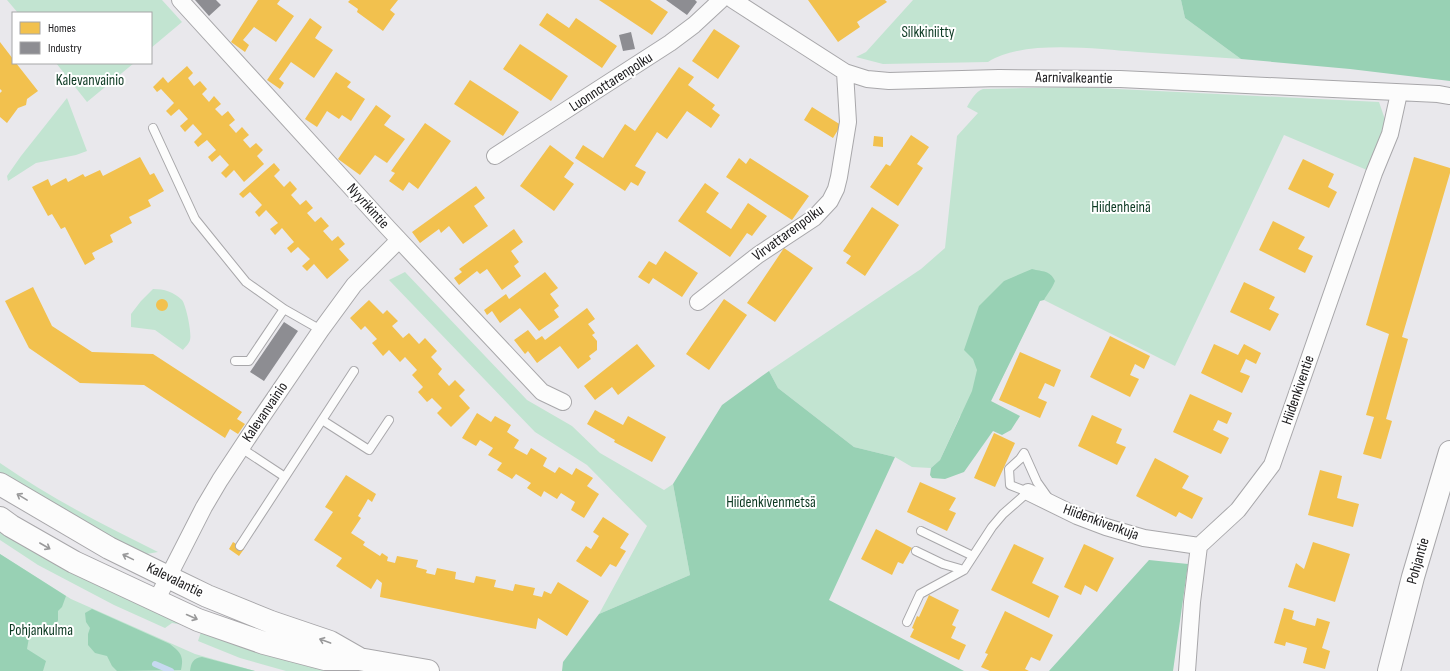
<svg xmlns="http://www.w3.org/2000/svg" width="1450" height="671" viewBox="0 0 1450 671" font-family="'Sofia Sans Condensed',sans-serif">
<style>
.green{fill:#c2e4d1}
.forest{fill:#98d1b4}
.homes{fill:#f2c14e}
.industry{fill:#8d8d92}
.lines{fill:none;stroke-linecap:round;stroke-linejoin:round}
.stream{stroke:#c7d9f0;stroke-width:6}
.service-casing{stroke:#a8a7aa;stroke-width:10}
.minor-casing{stroke:#a8a7aa;stroke-width:18}
.secondary-casing{stroke:#a8a7aa;stroke-width:24}
.service{stroke:#fcfcfc;stroke-width:8}
.minor{stroke:#fcfcfc;stroke-width:16}
.secondary{stroke:#fcfcfc;stroke-width:22}
.oneway{stroke:#99999a}
.labels{text-anchor:middle;dominant-baseline:central;stroke-width:4;stroke-linejoin:round;paint-order:stroke}
.park-label{font-size:15px;fill:#0d3a23;stroke:#fff}
.street-label{font-size:15px;fill:#212022;stroke:#fff}
</style>
<rect width="100%" height="100%" fill="#e9e8ec"/>
<path class="green" d="M7,0H162L182,22L151,48V13H18Z
M913,0H1181L1185,18L1241,59C1206,57 1172,54 1138,52C1097,49 1023,39 988,62L883,64L856,57L866,52Z
M56,63H134L87,102Z
M1078,87L1379,102L1390,134L1374,173L1284,135L1175,366L1044,300H1040L991,401L960,416L940,460L931,468L912,467L895,457L854,447L778,388L769,371L921,269L945,248L957,136L978,113L967,107C971,100 975,92 983,89Z
M67,98L87,151L76,155L36,163L8,181L7,176L21,156Z
M405,272L527,400L572,426L600,453L664,490L673,484L690,575L599,614L647,526L587,465L535,432L389,280Z
M153,289C164,289 174,292 182,300C186,305 192,333 190,340C189,344 185,347 183,350L155,330L131,327V314L141,301Z
M0,463C50,498 104,525 158,552L141,555L0,477Z
M0,527L184,625L172,623L165,628L114,605L38,565L0,540Z
M0,554L71,599L195,654L255,671H0Z
M202,629L318,665L343,671H286L240,658L198,641Z"/>
<path class="forest" d="M1181,0H1450V81L1350,69L1241,59L1185,18Z
M1032,269C1043,272 1050,270 1055,281C1052,289 1047,294 1044,300L1040,301L991,401L1020,416L1011,430L1002,435L993,431L964,472L945,479L932,478L930,475L931,468L940,460L972,391L977,370L973,359L964,350L979,306L1004,281Z
M769,371L778,388L854,447L895,457L829,600L964,671H562L563,662L599,614L690,575L673,484L722,405Z
M0,554L66,596L62,607L58,611V621L47,629L30,632L27,649L46,661L43,671H0Z
M1149,560L1188,564L1173,671H1049Z
M92,609L170,644C181,653 184,656 181,670L117,671L112,666L107,656L95,653L88,645V634L90,628L86,622L85,613Z
M202,657L255,671H190C191,663 193,658 202,657Z"/>
<path class="homes" d="M258,0H280L277,4L294,16L276,42L254,27L243,40L249,45L245,52L231,42Z
M350,0H398L390,10L395,14L383,31L357,12L358,9L348,2Z
M599,0H650L668,12L652,35Z
M808,0H885L887,2L857,22L860,27L838,42Z
M547,13L569,28L576,18L617,46L602,68L539,25Z
M310,18L322,27L315,38L333,50L314,78L291,62L279,79L284,83L280,89L267,80Z
M714,29L740,46L718,79L692,61Z
M0,42L13,59V63H16L38,91L27,99L26,105L18,108L7,123L0,117V93L2,91L0,89Z
M520,44L568,76L551,101L503,69Z
M187,66L193,73L188,78L194,86L200,81L207,89L202,94L209,102L214,96L221,104L215,109L222,116L228,111L235,120L229,125L236,133L242,127L249,135L243,140L250,148L256,143L263,150L257,156L264,164L244,182L234,170L226,178L221,173L229,165L220,155L212,162L208,157L216,150L207,140L198,147L194,142L202,134L193,124L185,132L180,126L188,119L179,109L171,116L166,111L174,103L161,89L157,92L153,87L163,77L168,83Z
M679,67L694,77L688,85L715,105L712,109L720,115L711,128L687,111L667,139L657,132L635,166L646,172L638,186L631,182L625,191L575,158L583,145L603,158L625,124L635,131Z
M336,72L351,82L347,87L365,99L351,121L342,115L339,119L327,111L317,127L305,119Z
M470,80L519,112L503,136L454,104Z
M376,105L391,116L384,125L405,139L387,163L375,155L360,175L338,159Z
M812,107L841,125L833,138L804,120Z
M425,123L451,141L418,189L409,182L403,191L389,181L395,173L391,171Z
M911,135L929,147L917,164L923,168L898,206L870,187L886,164L890,166Z
M874,136L883,137V147L873,146Z
M550,145L574,163L564,177L574,184L554,211L520,186Z
M140,157L150,175L154,173L164,191L148,200L151,206L129,217L132,223L110,235L113,242L92,253L95,259L85,265L65,227L61,229L52,214L48,216L32,187L48,179L51,186L66,178L68,182L83,174L85,177L100,170L103,176Z
M1414,157L1450,168V173L1402,337L1408,339L1386,419L1392,421L1381,459L1363,454L1374,417L1366,415L1389,334L1366,325Z
M739,158L746,164L750,158L809,196L792,220L726,177Z
M1303,159L1334,174L1328,187L1337,192L1329,208L1288,189Z
M274,163L280,170L274,176L284,187L290,181L297,189L291,195L300,205L306,200L313,208L307,213L315,222L321,217L329,226L323,231L332,241L338,236L345,244L339,249L349,260L327,279L314,264L307,271L302,266L310,259L298,247L291,253L287,248L294,242L282,228L275,235L270,229L278,223L266,210L259,217L255,212L262,205L250,192L243,198L239,194Z
M705,183L719,193L706,212L731,229L748,203L767,216L752,236L747,233L730,257L678,221Z
M476,186L485,198L474,206L488,226L463,244L449,226L441,233L439,229L420,243L412,232Z
M872,207L899,225L865,276L846,263L851,256L843,251Z
M1273,221L1305,237L1298,249L1313,256L1305,273L1259,250Z
M514,229L523,242L511,251L519,262L514,266L521,276L502,290L487,269L480,274L477,271L459,285L454,278L462,272L459,269Z
M784,248L813,268L775,322L747,303Z
M665,251L698,273L682,297L653,278L649,284L638,277L649,261L656,265Z
M545,272L558,288L550,294L559,306L554,310L559,317L539,331L520,308L500,323L492,311L487,315L484,310L506,294L509,299Z
M1244,282L1275,297L1269,309L1279,314L1270,331L1230,312Z
M33,287L52,326L92,352L153,354L242,412L237,419L245,424L238,434L230,429L225,438L144,385L80,383L29,348L5,301Z
M156 305a6 6 0 1 1 12 0a6 6 0 1 1-12 0Z
M724,299L747,315L709,370L686,354Z
M369,300L383,314L387,310L398,321L392,326L403,338L409,333L419,344L425,338L437,351L431,357L442,369L438,374L449,386L455,380L465,390L459,396L470,408L451,427L437,413L442,408L432,398L427,402L418,392L423,387L412,375L417,370L405,357L400,362L389,350L383,356L372,343L377,339L365,326L361,330L350,318Z
M587,308L595,319L588,324L595,333L592,335L597,341V350L589,356L591,359L578,369L560,346L537,363L528,351L525,354L514,340L528,330L536,340L542,336L545,340Z
M1110,336L1150,356L1144,369L1135,364L1130,375L1139,379L1130,397L1090,377Z
M637,344L655,366L618,395L612,387L595,400L584,386Z
M1214,344L1238,355L1244,344L1261,353L1256,364L1246,359L1240,372L1250,376L1242,393L1201,373Z
M1020,352L1061,370L1054,387L1045,383L1038,398L1047,402L1040,418L999,400Z
M1190,394L1232,413L1227,424L1218,420L1213,430L1229,438L1221,454L1173,432Z
M595,410L623,425L628,416L666,437L652,462L614,442L615,440L587,424Z
M477,413L491,422L495,416L511,425L507,432L519,440L514,448L527,455L531,448L547,458L543,466L555,473L559,467L572,475L576,468L593,478L587,486L599,494L584,518L571,510L575,502L561,493L557,499L544,491L541,497L527,488L531,483L516,474L512,479L497,470L502,463L488,455L493,448L480,440L476,446L462,438Z
M1092,415L1122,429L1116,443L1126,447L1117,465L1078,446Z
M994,433L1015,443L995,487L974,478Z
M1155,458L1189,476L1182,488L1203,498L1192,519L1179,512L1176,517L1136,496Z
M1320,470L1342,476L1337,498L1359,504L1353,527L1308,515Z
M346,475L376,494L372,502L368,499L364,506L358,516L361,518L351,533L365,542L363,545L380,556L382,553L388,557L387,561L395,563L397,556L418,560L416,567L427,570L426,573L435,575L437,568L456,572L455,579L474,583L476,576L496,580L494,587L513,591L515,584L535,588L533,595L542,597L544,591L551,594L558,582L589,601L567,636L538,618L536,629L380,597L382,583L377,579L371,589L336,566L342,558L314,540L333,512L325,507Z
M920,482L956,498L949,510L956,513L947,531L907,512Z
M603,517L629,534L620,548L626,551L616,567L610,564L601,577L576,561L586,546L591,549L599,536L593,532Z
M876,529L912,548L903,564L898,562L892,575L861,559Z
M233,542L244,549L239,556L229,549Z
M1313,542L1350,554L1335,602L1288,587L1296,563L1304,569Z
M1014,544L1044,558L1032,583L1059,596L1049,618L991,590Z
M1084,544L1114,558L1097,592L1085,585L1081,595L1064,587Z
M929,595L959,610L952,625L956,627L951,638L966,645L959,660L910,637L914,629L912,628L917,616L919,617Z
M1284,608L1294,611L1292,619L1300,622L1315,626L1317,618L1330,622L1322,648L1330,651L1325,669L1303,663L1307,648L1286,642L1285,646L1274,643Z
M1005,611L1053,635L1040,661L1031,657L1025,669L1029,671H990L981,667L988,654L985,653Z"/>
<path class="industry" d="M195,0H216L221,5L209,16Z
M666,0H695L697,2L687,15Z
M631,32L635,49L623,51L619,35Z
M284,322L298,331L264,381L250,372Z"/>
<g class="lines">
<path class="stream" d="M155,664L171,671"/>
<defs>
<path id="service" d="M153,128L195,219L216,245L246,282L284,309L321,330
M235,361H249L284,309
M322,420L369,450L389,420
M241,448L285,477
M921,531L973,556
M240,546L354,371
M916,551L943,564L964,570
M907,622L920,594L964,570L992,527L1003,514L1028,492L1010,485L1009,469L1020,459L1024,453L1037,482L1049,499"/>
<path id="minor" d="M180,0L388,228L542,392L563,402
M733,0L845,72L867,79L889,81L999,78L1120,79L1438,94L1450,96
M495,156L670,43L694,25L721,0
M698,302L758,255L814,218L830,201L836,189L839,177L848,122L845,72
M1028,492L1077,516L1106,527L1144,538L1199,546
M156,601L204,507L220,480L259,421L321,330L354,285L399,240
M1187,671L1192,602L1199,546L1238,510L1272,465L1374,173L1390,134L1399,93"/>
<path id="secondary" d="M0,484L109,548L168,577L207,596L271,622L330,642L358,658
M0,518L11,526L74,562L198,620L264,643L325,659H359L428,671
M1389,671L1413,577L1450,452"/>
</defs>
<use href="#service" class="service-casing"/>
<use href="#minor" class="minor-casing"/>
<use href="#secondary" class="secondary-casing"/>
<use href="#service" class="service"/>
<use href="#minor" class="minor"/>
<use href="#secondary" class="secondary"/>
</g>
<defs><path id="oneway-shaft" d="M-6 0H5M1.5-3L5.5 0L1.5 3" fill="none" stroke-width="1.6" stroke-linecap="round" stroke-linejoin="round"/></defs>
<g class="oneway">
<use href="#oneway-shaft" transform="translate(22 497) rotate(-149)"/>
<use href="#oneway-shaft" transform="translate(45 546) rotate(30)"/>
<use href="#oneway-shaft" transform="translate(128 557) rotate(-154)"/>
<use href="#oneway-shaft" transform="translate(192 617) rotate(24)"/>
<use href="#oneway-shaft" transform="translate(325 641) rotate(-160)"/>
</g>
<g class="labels">
<g class="park-label">
<text x="928" y="32">Silkkiniitty</text>
<text x="90" y="80">Kalevanvainio</text>
<text x="1121" y="207">Hiidenheinä</text>
<text x="771" y="502">Hiidenkivenmetsä</text>
<text x="41" y="630">Pohjankulma</text>
</g>
<g class="street-label">
<text transform="translate(1074 78) rotate(1)">Aarnivalkeantie</text>
<text transform="translate(611 82) rotate(-33)">Luonnottarenpolku</text>
<text transform="translate(368 206) rotate(48)">Nyyrikintie</text>
<text transform="translate(788 233) rotate(-36)">Virvattarenpolku</text>
<text transform="translate(1298 390) rotate(-71)">Hiidenkiventie</text>
<text transform="translate(265 412) rotate(-56)">Kalevanvainio</text>
<text transform="translate(1101 522) rotate(20)">Hiidenkivenkuja</text>
<text transform="translate(1418 561) rotate(-74)">Pohjantie</text>
<text transform="translate(175 580) rotate(26)">Kalevalantie</text>
</g>
</g>
<rect x="12" y="12" width="140" height="52" fill="#ffffff" stroke="#a6a6a7"/>
<rect x="20" y="22" width="20" height="12" fill="#f2c14e" stroke="#a6a6a7"/>
<text x="48" y="32" font-size="12" fill="#212022">Homes</text>
<rect x="20" y="42" width="20" height="12" fill="#8d8d92" stroke="#a6a6a7"/>
<text x="48" y="52" font-size="12" fill="#212022">Industry</text>
</svg>
